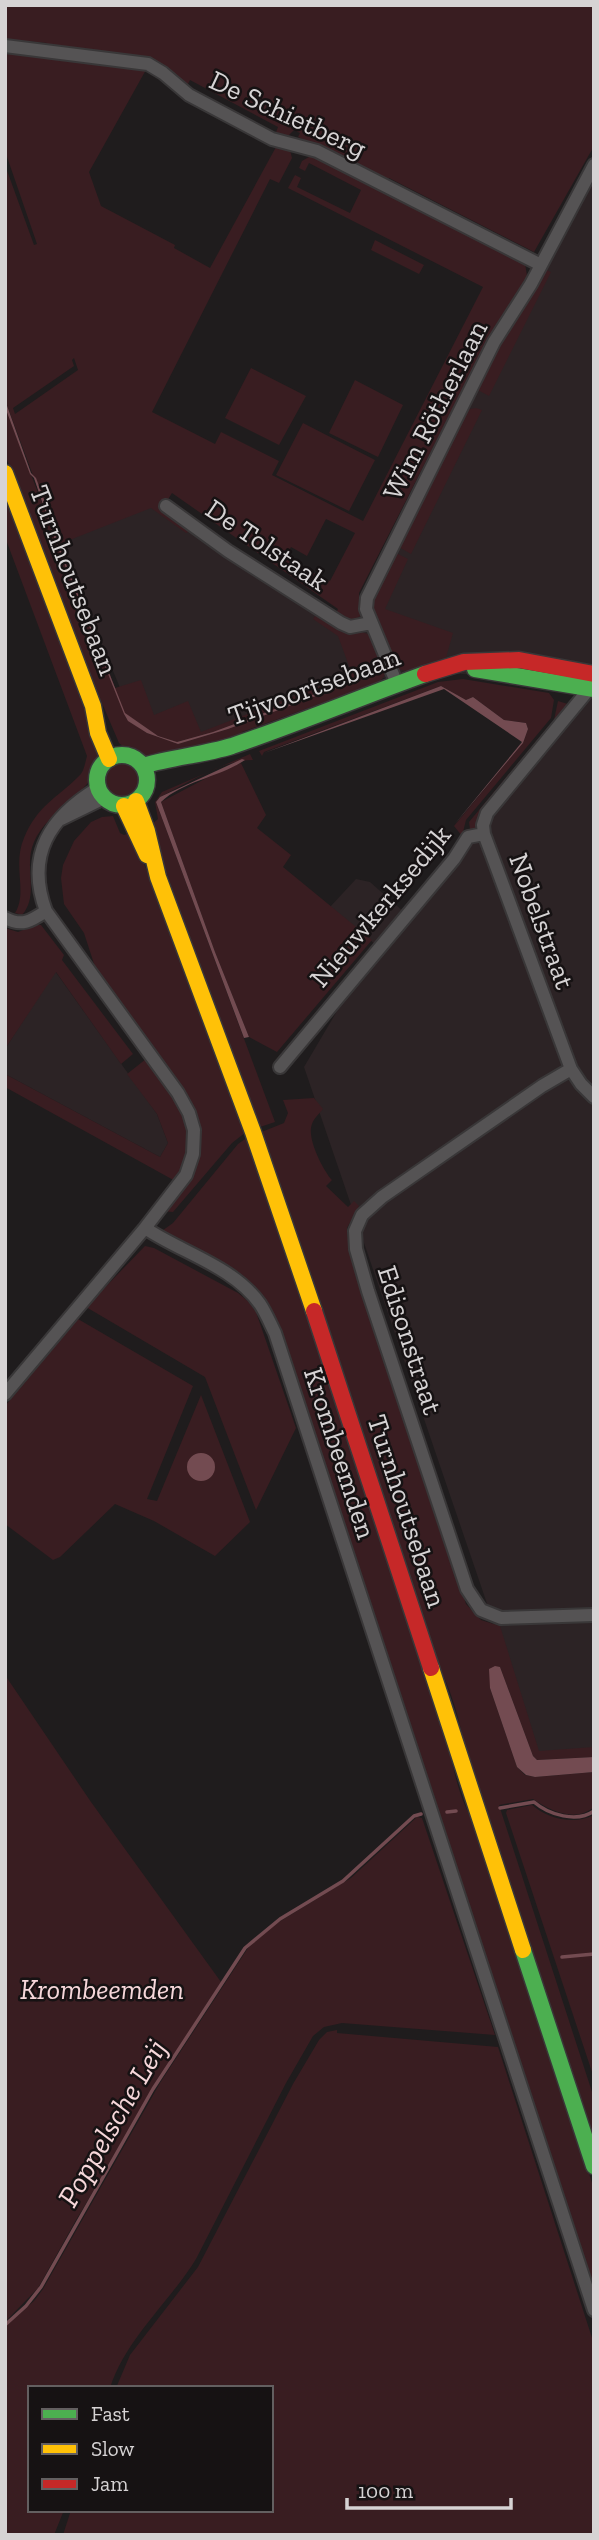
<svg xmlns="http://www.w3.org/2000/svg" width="599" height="2540" viewBox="0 0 599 2540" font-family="'Zilla Slab',serif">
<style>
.built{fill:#2c2325}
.green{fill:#391d21;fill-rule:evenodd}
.water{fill:#734b51}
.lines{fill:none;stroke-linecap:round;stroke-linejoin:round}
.stream{stroke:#734b51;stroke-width:3.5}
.street-casing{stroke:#393738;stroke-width:16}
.fast-casing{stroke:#393738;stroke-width:19}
.slow-casing{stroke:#393738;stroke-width:19}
.jam-casing{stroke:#393738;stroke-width:19}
.street{stroke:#555354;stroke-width:12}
.fast{stroke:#4caf50;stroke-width:16}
.slow{stroke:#ffc107;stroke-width:16}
.jam{stroke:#c62828;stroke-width:16}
.labels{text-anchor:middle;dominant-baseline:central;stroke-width:5;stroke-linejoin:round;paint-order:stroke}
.street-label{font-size:28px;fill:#d6d3d4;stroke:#161213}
.park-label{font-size:28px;font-style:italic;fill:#f6d7da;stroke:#161213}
.water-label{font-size:30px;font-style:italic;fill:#f6d7da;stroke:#161213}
</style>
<rect width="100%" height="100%" fill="#1f1c1d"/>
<path class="built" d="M594,174V1751L539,1756L304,1067L376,945L330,907L356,879L370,882L405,913L590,691L539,678L405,671L149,757L59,542L150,504L341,622L371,601L458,416Z
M55,971L157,1114L168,1143L160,1157L5,1074V1049Z"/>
<path class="green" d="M5,5H594V146L534,252L389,178L386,182L298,137L300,133L294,130L286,138L275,135L278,127L190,80L186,88L164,70L48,47L47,43L5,39Z
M5,50L147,68L89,172L101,206L175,245L174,248L210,268L276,147L290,150L292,158L279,183L270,179L152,412L215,444L221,432L279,461L272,475L363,521L483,287L288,188L295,175L301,178L297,187L350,213L361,190L309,163L305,171L299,168L302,161L314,154L525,263L527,276L478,359L359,593L360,616L352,622L336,613L338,609L172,493L162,509L193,530L186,533L151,508L62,543L115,688L141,680L154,715L188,701L201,732L352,674L338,636L313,619L317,613L347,633L362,632L370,635L386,673L380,682L242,732L243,735L220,743L142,757L127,750L119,743L99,696L5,455V407L71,578L5,400V165L34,245L37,244L5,151ZM74,358L78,370L15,414L13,408L74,366L72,360ZM326,519L355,533L330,581L285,558L291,547L307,556ZM368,674L369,676L228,729L178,744L147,733L126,718L125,714L158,736L177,742L213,732Z
M375,240L424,265L419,274L371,250Z
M544,269L551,272L489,396L476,389L499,343Z
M251,368L306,396L279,445L225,418Z
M355,380L403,405L378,457L329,433Z
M476,408L482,410L411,554L397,546L465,410Z
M303,423L375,460L349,511L276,475Z
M5,492L100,751C99,793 50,806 34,842C23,867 40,894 22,915L15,913C28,892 12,866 24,838C37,806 57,798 79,776C84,772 85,763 87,756L5,537Z
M394,552L408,559L385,609L453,633L445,661L408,671L397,669L372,603Z
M463,679L549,693L554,700L551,718L466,820L462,836L454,826L523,743L528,729L526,723L504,720L473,697L466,700L441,686L264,752L262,756L259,751L438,682Z
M558,701L571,705L484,808L475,829H470L469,822L554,720Z
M250,754L253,760C222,760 188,783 160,797L156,802L275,1122L257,1128L150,826L158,819L155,802L162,792Z
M105 780a17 17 0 1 1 34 0a17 17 0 1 1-34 0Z
M241,763L266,815L257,828L291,855L283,867L372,940L277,1052L249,1037L215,952L161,802L218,772Z
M113,816L120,833L124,835L130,833L148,873L246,1132L232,1143L173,1212L162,1211L184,1185L196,1117L193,1108L97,973L84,933L64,904L61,878L63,865L74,841L91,822L102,817Z
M35,925H41L64,955L62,960L133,1054L121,1064L56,972L5,1049V928L18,932Z
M146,1059C179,1104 203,1125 177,1182L5,1087V1074L160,1157L168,1143L157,1114L127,1074Z
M314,1098L323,1109C318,1115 312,1120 311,1128C309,1142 323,1170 332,1180L326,1186L348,1207L354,1201L359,1206L347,1228L349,1249L466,1604L481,1620L500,1626L539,1751L594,1747V1757L537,1760L533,1756L500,1667L490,1688L517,1767L525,1775L535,1777L594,1772V1807C575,1823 551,1811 533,1799L499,1805L594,2098V2151L467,1757C460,1722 452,1688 433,1656L259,1133L284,1123L288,1113L283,1100Z
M248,1137L446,1729C452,1765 458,1799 478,1830L594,2189V2296L262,1301L159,1233L173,1223L238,1144Z
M145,1246L154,1248L238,1293L248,1301L256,1312L296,1428L256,1510L205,1377L86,1307Z
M78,1319L193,1386L147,1499L157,1501L201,1395L250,1522L215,1556L154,1521L115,1504L60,1557L53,1560L5,1524V1406Z
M5,1675L91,1802L221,1982L196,2020L76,2220L38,2288L5,2322Z
M532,1805C548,1819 574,1825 594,1815V2078L506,1813L507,1810Z
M417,1817L422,1818L495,2035L342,2023L324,2027L313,2036L286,2083L196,2259C169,2303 126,2338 110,2388H30V2510H64L54,2535H5V2327L34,2301L43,2289L160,2083L248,1948L269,1928L351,1878Z
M337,2030V2033L498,2047L594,2344V2534L63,2535L71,2510H271V2388H116L130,2355L198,2267L293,2084L319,2040L327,2032Z"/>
<path class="water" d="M5,400L31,473L36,478L58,537V544L125,713L158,736L177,742L213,732L368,674L369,676L228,729L178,744L147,733L128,721L124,714L56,543L34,478L30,474L5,407Z
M441,686L466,700L473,697L504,720L526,723L528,729L523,743L454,825L522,742L444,689L264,753Z
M242,759L245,760C220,777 183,781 161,802L215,952L249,1037L244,1038L156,802L160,797Z
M187 1467a14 14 0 1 1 28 0a14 14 0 1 1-28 0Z
M495,1666L500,1667L533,1756L537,1760L594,1757V1772L535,1777L526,1775L517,1767L490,1688L489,1669Z"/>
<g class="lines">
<path class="stream" d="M500,1808L534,1802C549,1815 577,1823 594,1811
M447,1812L456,1811
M562,1957L594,1954
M5,2325L26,2306L41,2287L153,2089L245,1948L280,1919L343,1881L414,1816L421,1814"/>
<defs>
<path id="street" d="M5,46L148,64L163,73L189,95L272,139L317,151L541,265
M166,506L228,551L341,623L350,627L371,623
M397,684L366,609L367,598L494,342L531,284L594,165
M590,688L487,813L483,825L484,834L493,858L571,1069L581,1084L594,1097
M61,819L104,798
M5,918C22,927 31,921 46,911
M280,1067L454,859L468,837L484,834
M571,1069L542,1086L382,1197L362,1215L355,1231L356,1249L368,1291L467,1589L481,1610L501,1618L594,1615
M145,1228C182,1253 233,1266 260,1304C266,1313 270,1323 275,1333L594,2310
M5,1394L145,1228L186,1175L193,1154L194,1130L189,1113L178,1093L46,911C25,855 50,817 98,788"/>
<path id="fast" d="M475,669L594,689
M97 780a25 25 0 1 1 50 0a25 25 0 1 1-50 0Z
M143,766C172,757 203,755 232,746C297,724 361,697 425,674
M523,1950L594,2166"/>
<path id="slow" d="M5,473L93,706L98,733L109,759
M136,801L147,831L158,877L253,1132L314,1311
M124,806L147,855
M431,1668L523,1950"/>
<path id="jam" d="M425,674L464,662L519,660L594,674
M314,1311L431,1668"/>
</defs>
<use href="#street" class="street-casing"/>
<use href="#fast" class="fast-casing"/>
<use href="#slow" class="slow-casing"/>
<use href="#jam" class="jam-casing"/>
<use href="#street" class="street"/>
<use href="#fast" class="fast"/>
<use href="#slow" class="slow"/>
<use href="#jam" class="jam"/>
</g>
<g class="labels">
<g class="street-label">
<text transform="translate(288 114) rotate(25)">De Schietberg</text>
<text transform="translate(435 410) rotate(-63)">Wim Rötherlaan</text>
<text transform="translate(267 545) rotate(34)">De Tolstaak</text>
<text transform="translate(74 580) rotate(69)">Turnhoutsebaan</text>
<text transform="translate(314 686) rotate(-20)">Tijvoortsebaan</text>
<text transform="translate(380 906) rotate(-50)">Nieuwkerksedijk</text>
<text transform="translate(542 921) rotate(70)">Nobelstraat</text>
<text transform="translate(410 1340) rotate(72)">Edisonstraat</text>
<text transform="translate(340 1453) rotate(72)">Krombeemden</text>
<text transform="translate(407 1511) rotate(72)">Turnhoutsebaan</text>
</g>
<g class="park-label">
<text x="102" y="1989">Krombeemden</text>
</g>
<g class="water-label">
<text transform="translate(112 2123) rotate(-60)">Poppelsche Leij</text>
</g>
</g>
<rect width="599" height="2540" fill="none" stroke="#d6d3d4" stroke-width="14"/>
<rect x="28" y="2386" width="245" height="126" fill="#161213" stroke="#635f60" stroke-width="2"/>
<rect x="42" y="2409" width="35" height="10" fill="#4caf50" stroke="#635f60" stroke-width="2"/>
<text x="91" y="2421" font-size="21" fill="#d6d3d4">Fast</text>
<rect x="42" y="2444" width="35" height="10" fill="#ffc107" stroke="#635f60" stroke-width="2"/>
<text x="91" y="2456" font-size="21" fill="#d6d3d4">Slow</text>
<rect x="42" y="2479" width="35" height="10" fill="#c62828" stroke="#635f60" stroke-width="2"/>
<text x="91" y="2491" font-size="21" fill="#d6d3d4">Jam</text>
<path d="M347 2498v10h164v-10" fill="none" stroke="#d6d3d4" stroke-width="3.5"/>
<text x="358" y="2498" font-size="21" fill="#d6d3d4" stroke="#161213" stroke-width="5" paint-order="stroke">100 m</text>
</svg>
